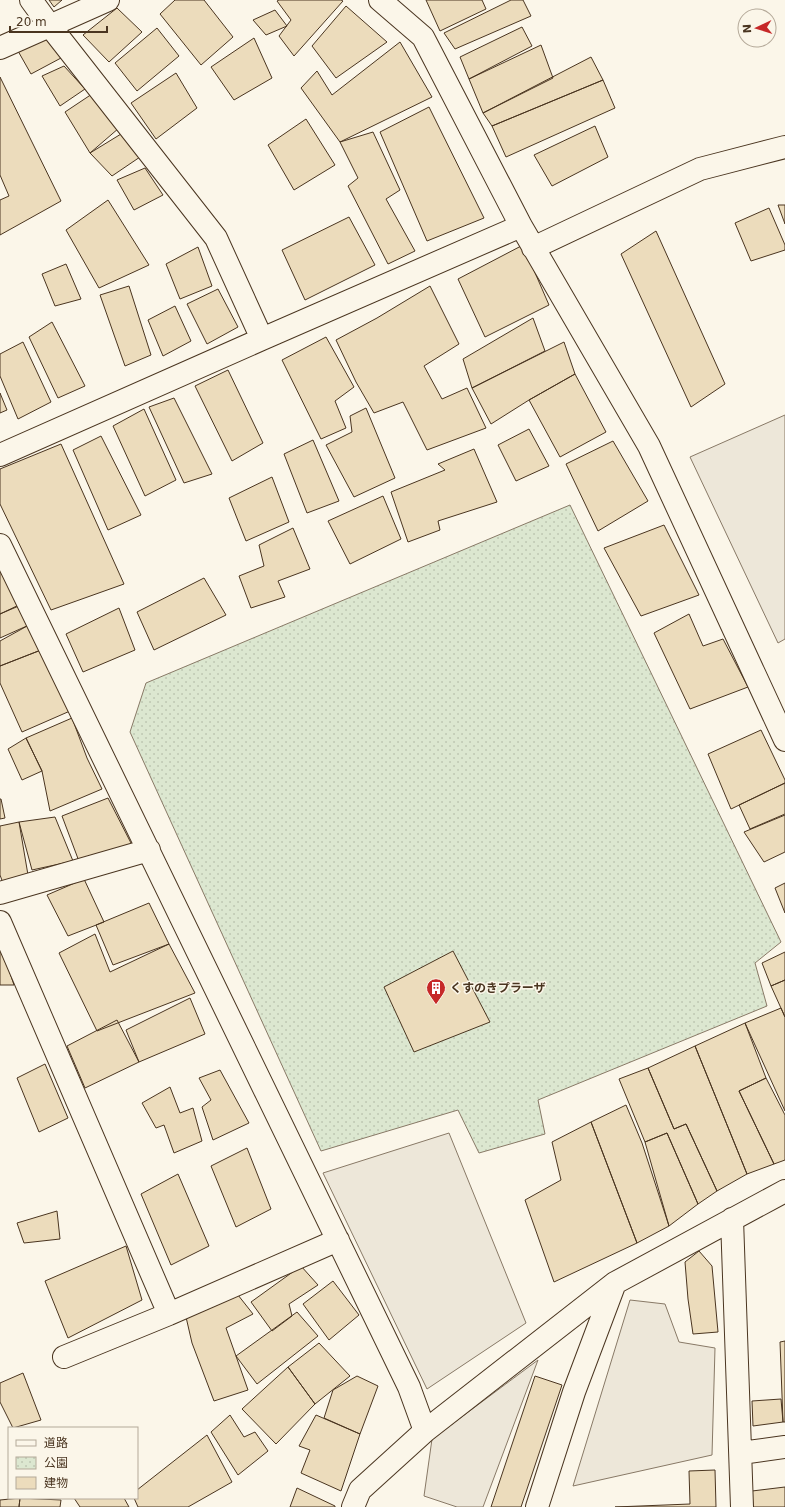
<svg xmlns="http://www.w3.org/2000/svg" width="785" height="1507" viewBox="0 0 785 1507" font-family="'DejaVu Sans','Noto Sans JP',sans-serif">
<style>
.park{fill:url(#park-dots);stroke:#887966}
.parking{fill:#ede7d9;stroke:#887966}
.building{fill:#ecdcbc;stroke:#4a3520}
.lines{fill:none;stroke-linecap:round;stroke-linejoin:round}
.minor-casing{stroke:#4a3520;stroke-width:24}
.minor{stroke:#fbf6e9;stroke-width:22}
.labels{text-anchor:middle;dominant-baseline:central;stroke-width:3;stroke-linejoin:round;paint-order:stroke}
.poi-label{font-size:12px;font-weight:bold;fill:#4a3520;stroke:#fbf6e9;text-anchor:start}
</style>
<defs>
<pattern id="park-dots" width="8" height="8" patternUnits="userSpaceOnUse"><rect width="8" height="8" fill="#dce7d0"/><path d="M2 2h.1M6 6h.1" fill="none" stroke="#bec7b2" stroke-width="1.8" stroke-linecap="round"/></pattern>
</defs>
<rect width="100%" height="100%" fill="#fbf6e9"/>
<path class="park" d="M570,505L781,942L755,963L767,1006L538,1100L545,1134L479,1153L458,1110L321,1151L130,732L146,683Z"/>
<path class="parking" d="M785,415V639L778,643L690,457Z
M449,1133L526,1323L427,1389L323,1173Z
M630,1300L665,1304L679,1342L715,1348L712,1455L573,1486Z
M538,1360L483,1507H457L424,1496L432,1439Z"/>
<path class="building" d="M49,0H62L54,7Z
M175,0H204L233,37L201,65L160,14Z
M279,0H341L343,1L294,56L279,36L291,20L277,1Z
M426,0H482L486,9L440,31Z
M511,0H523L531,16L455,49L444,33Z
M346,6L387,42L336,78L312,46Z
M117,8L142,32L109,62L83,35Z
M275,10L287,26L266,35L253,20Z
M522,27L532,46L469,79L460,57Z
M157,28L179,56L137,91L115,63Z
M47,38L61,58L31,74L18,51Z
M254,38L272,78L234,100L211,67Z
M400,42L432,97L340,142L301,88L317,71L332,95Z
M541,45L553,78L483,113L469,79Z
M591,57L603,80L492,126L483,113Z
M64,66L85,89L60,106L42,76Z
M176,73L197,108L156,139L131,103Z
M0,77L61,201L0,235V200L9,196L0,175Z
M603,80L615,108L506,157L492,126Z
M92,94L119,128L90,153L65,112Z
M429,107L484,218L427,241L380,132Z
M306,119L335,165L294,190L268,145Z
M595,126L608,157L552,186L534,155Z
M373,132L400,190L386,199L415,251L388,264L348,186L358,178L340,142Z
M121,134L140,157L112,176L90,153Z
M145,168L163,195L134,210L117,180Z
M108,200L149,265L99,288L66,230Z
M778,205H785V224Z
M769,208L785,245V250L751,261L735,223Z
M349,217L375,265L305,300L282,250Z
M656,231L725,384L691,407L621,254Z
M523,245L549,305L485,337L458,279Z
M198,247L212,286L180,299L166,264Z
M66,264L81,299L55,306L42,274Z
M129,286L151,355L125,366L100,295Z
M430,286L459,344L424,366L442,399L467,388L486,428L427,450L403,402L374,413L356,382L336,340L377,318Z
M218,289L238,327L207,344L187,304Z
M175,306L191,341L163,356L148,320Z
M533,318L545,351L472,388L463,359Z
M52,322L85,386L58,398L29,337Z
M326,337L354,387L335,401L346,428L321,439L282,360Z
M23,342L51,402L18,419L0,376V354Z
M564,342L575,374L529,400L491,424L472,388Z
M228,370L263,443L232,461L195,386Z
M575,374L606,432L560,457L529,400Z
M0,393L7,410L0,413Z
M174,398L212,474L184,483L149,407Z
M366,408L395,478L354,497L326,445L352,432L350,416Z
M144,409L176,480L145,496L113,426Z
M529,429L549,466L516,481L498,445Z
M101,436L141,515L108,530L73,450Z
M313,440L339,501L307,513L284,454Z
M613,441L648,501L598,531L566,464Z
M61,444L124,584L51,610L0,504V469Z
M474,449L497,502L438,521L440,530L408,542L391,492L445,470L438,464Z
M272,477L289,522L246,541L229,498Z
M383,496L401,539L350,564L328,521Z
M664,525L699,595L641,616L604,548Z
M293,528L310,569L278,581L285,597L251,608L239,576L264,566L259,545Z
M0,569L28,602L0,614Z
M204,578L226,615L154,650L137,612Z
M21,604L29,625L0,638V614Z
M119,608L135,650L83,672L66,634Z
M689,614L703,646L723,639L748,687L690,709L654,633Z
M29,625L41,650L0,666V641Z
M41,650L70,711L22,732L0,683V666Z
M72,718L87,758L102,789L50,811L42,771L26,738Z
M761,730L785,780V783L731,809L708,754Z
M26,738L42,771L22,780L8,749Z
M785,783V814L750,829L739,805Z
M108,798L132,845L80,864L62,816Z
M0,799H1L5,818L0,819Z
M785,815V852L764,862L744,832Z
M55,817L73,861L32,870L19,822Z
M19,822L28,875L3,883L0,875V826Z
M84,879L104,922L68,936L47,895Z
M785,883V913L775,888Z
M149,903L169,944L113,965L96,925Z
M95,934L110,972L169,944L195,993L97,1031L59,953Z
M0,943L14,985H0Z
M453,951L490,1022L414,1052L384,987Z
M785,952V980L771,986L762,963Z
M785,980V1017L771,986Z
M190,998L205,1034L139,1062L126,1030Z
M781,1008L785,1017V1111L745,1023Z
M117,1020L139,1062L85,1088L67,1046Z
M745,1023L766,1078L739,1091L774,1164L747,1174L695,1046Z
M695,1046L747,1174L717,1191L686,1124L674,1129L648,1068Z
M45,1064L68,1118L39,1132L17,1078Z
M648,1068L674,1129L686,1124L717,1191L698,1204L667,1133L645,1142L619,1079Z
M220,1070L249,1123L213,1140L202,1107L211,1100L199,1078Z
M766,1078L785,1115V1160L774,1164L739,1091Z
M170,1087L180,1113L193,1108L202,1141L174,1153L164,1125L156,1128L142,1103Z
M626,1105L642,1143L669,1226L637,1243L591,1122Z
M591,1122L637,1243L554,1282L525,1200L561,1180L552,1142Z
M667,1133L698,1204L669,1226L645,1142Z
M247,1148L271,1209L236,1227L211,1166Z
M178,1174L209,1246L171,1265L141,1194Z
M57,1211L60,1239L24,1243L17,1223Z
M126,1246L142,1300L68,1338L45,1281Z
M699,1251L712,1266L718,1332L693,1334L688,1299L685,1262Z
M301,1266L318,1285L289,1304L292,1316L272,1331L251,1302Z
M333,1281L359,1315L329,1340L303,1304Z
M238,1295L253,1314L226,1328L248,1390L214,1401L192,1343L186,1317Z
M297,1312L318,1336L257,1384L236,1356Z
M785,1341V1422H783L780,1342Z
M319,1343L350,1376L315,1404L288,1367Z
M288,1367L315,1404L276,1444L242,1409Z
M23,1373L41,1420L13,1428L0,1402V1383Z
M357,1376L378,1386L360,1434L324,1418L333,1390Z
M535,1376L562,1385L521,1507H491Z
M781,1399L783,1422L753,1426L752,1401Z
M230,1415L244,1437L255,1432L268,1451L238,1475L211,1432Z
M316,1415L360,1434L341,1491L301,1473L310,1450L299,1446Z
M207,1435L232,1482L188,1507H138L134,1498H137V1490Z
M715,1470L716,1507H615L690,1504L689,1471Z
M785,1487V1507H753L752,1491Z
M297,1488L335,1506V1507H290Z
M20,1498L19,1507H0V1500Z
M20,1498L61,1500L60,1507H19Z
M74,1498H124L129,1507H80Z"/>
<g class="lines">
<defs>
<path id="minor" d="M31,0L50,26L216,238L262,339
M380,0L423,37L521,226L649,446L785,740
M0,48L108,0
M533,248L700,169L785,147
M0,455L262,339L521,226
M0,545L409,1387L425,1431
M0,893L149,850
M0,922L169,1314L64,1357
M732,1219L742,1507
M169,1314L338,1240
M741,1453L785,1447
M353,1507L360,1490L425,1431L615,1283L785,1191
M537,1507L574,1392L615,1283"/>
</defs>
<use href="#minor" class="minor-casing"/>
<use href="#minor" class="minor"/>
</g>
<defs>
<symbol id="building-pin" viewBox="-11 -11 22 30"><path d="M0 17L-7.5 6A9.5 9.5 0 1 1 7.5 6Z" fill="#c62828" stroke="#fbf6e9"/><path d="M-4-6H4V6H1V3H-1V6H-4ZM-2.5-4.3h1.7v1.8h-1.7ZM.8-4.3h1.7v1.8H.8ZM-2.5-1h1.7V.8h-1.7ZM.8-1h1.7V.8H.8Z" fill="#fff"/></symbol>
</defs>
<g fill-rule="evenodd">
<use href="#building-pin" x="425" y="977" width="22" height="30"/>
</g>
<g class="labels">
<g class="poi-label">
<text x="450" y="988">くすのきプラーザ</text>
</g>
</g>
<rect x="8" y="1427" width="130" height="72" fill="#fbf6e9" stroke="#b4a999"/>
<rect x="16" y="1440" width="20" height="6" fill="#fbf6e9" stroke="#b4a999"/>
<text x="44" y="1447" font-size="12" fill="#4a3520">道路</text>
<rect x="16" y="1457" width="20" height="12" fill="url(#park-dots)" stroke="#b4a999"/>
<text x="44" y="1467" font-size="12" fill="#4a3520">公園</text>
<rect x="16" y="1477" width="20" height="12" fill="#ecdcbc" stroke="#b4a999"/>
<text x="44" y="1487" font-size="12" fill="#4a3520">建物</text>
<g transform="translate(757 28) rotate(266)"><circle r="19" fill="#fbf6e9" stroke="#b4a999"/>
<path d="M0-3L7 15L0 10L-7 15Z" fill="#c62828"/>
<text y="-6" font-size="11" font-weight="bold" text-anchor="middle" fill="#4a3520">N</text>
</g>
<path d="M10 26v6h97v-6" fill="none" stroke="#4a3520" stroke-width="2"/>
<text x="16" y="26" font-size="12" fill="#4a3520" stroke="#fbf6e9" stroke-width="3" paint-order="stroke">20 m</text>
</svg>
